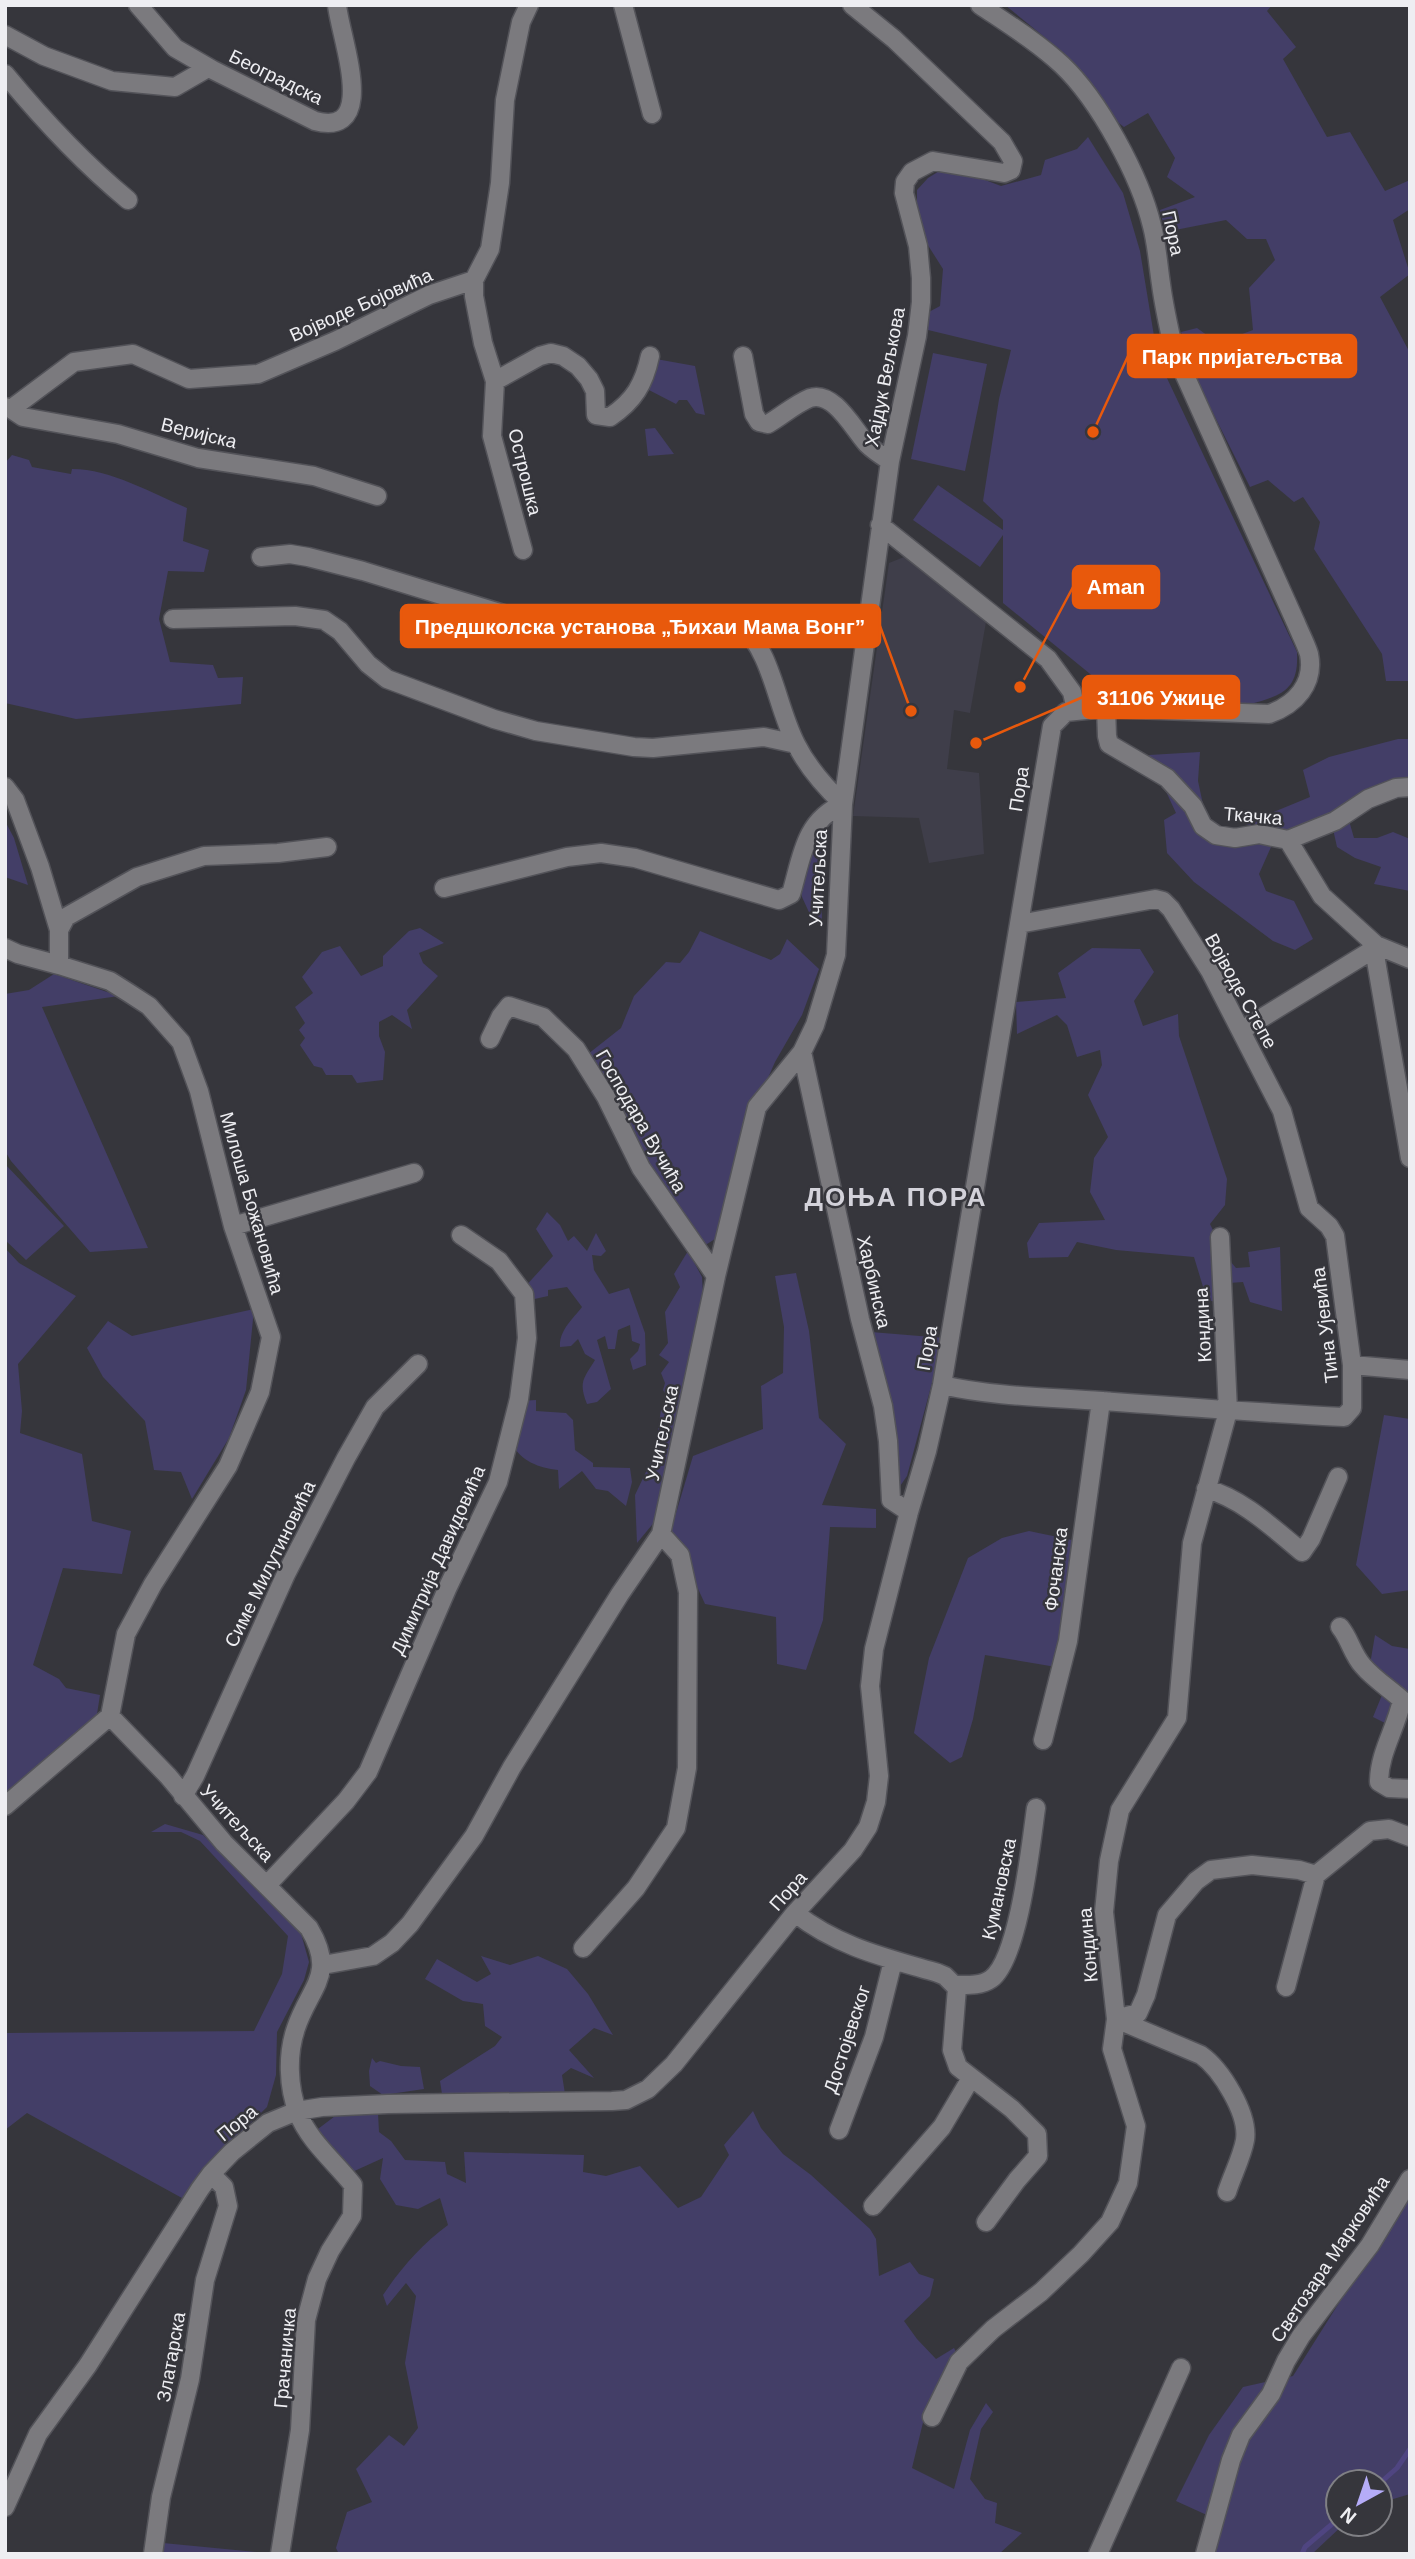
<svg xmlns="http://www.w3.org/2000/svg" width="1415" height="2559" viewBox="0 0 1415 2559" font-family="Arial,sans-serif">
<style>
.built{fill:#3f3e4a}
.green{fill:#433e67}
.lines{fill:none;stroke-linecap:round;stroke-linejoin:round}
.stream{stroke:#4f4581;stroke-width:5}
.minor-casing{stroke:#535359;stroke-width:21}
.minor{stroke:#7b7a7e;stroke-width:18}
.labels{text-anchor:middle;dominant-baseline:central;stroke-width:5;stroke-linejoin:round;paint-order:stroke}
.street-label{font-size:19px;fill:#eeeef2;stroke:#36363c}
.district-label{font-size:26px;font-weight:bold;letter-spacing:2px;fill:#d3d2da;stroke:#36363c}
.leader{fill:none;stroke:#e8590c;stroke-width:2.5}
.callout-dot{fill:#e8590c;stroke:#36363c;stroke-width:2.5}
.callout{fill:#e8590c;stroke:#e8590c;stroke-width:2.5}
.callout-label{font-size:21px;text-anchor:middle;font-weight:bold;fill:#fff}
</style>
<rect width="100%" height="100%" fill="#36363c"/>
<path class="built" d="M904,557L986,622L970,713L954,710L947,769L979,773L984,854L929,863L919,818L853,816L889,563Z"/>
<path class="green" d="M1005,5H1272L1267,11L1296,47L1283,59L1327,137L1350,132L1385,191L1410,180V209L1393,220L1410,274L1380,297L1410,353V681H1386L1382,654L1314,549L1320,522L1303,497L1294,502L1268,480L1250,487L1200,387L1181,332L1197,328L1218,343L1253,330L1249,288L1275,260L1266,239H1247L1226,220L1165,232L1160,210L1195,197L1167,177L1175,158L1148,113L1124,127L1116,121L1064,53Z
M1088,137L1123,193L1140,251L1155,342L1165,374L1297,652C1299,689 1283,695 1251,704L1108,696L1100,682L1003,603V535L980,567L913,520L938,485L1003,530V520L983,501L999,399L1011,350L924,329L927,313L940,306L943,269L924,239L917,220V190L928,178L941,170L961,171L1001,186L1041,175L1045,160L1077,149Z
M933,353L987,364L965,471L911,459Z
M656,359L695,366L705,415L696,413L687,400H679L676,404L647,389Z
M655,428L674,454L648,456L645,429Z
M12,455L29,460L32,467L71,474L72,469C111,469 151,493 187,508L183,541L209,550L204,572L168,571L159,619L170,662L213,665L218,678L243,677L241,704L76,719L5,703V463Z
M1398,739H1410V792L1348,817L1354,838H1377L1393,832L1410,839V891L1374,884L1381,867L1355,858L1337,847L1333,829L1285,834L1245,824L1310,797L1303,770L1329,757Z
M1200,752L1198,781L1207,823L1271,847L1259,874L1266,891L1294,901L1313,939L1295,950L1273,941L1194,882L1167,853L1164,820L1176,813L1149,755Z
M5,821L14,838L28,885L5,877Z
M819,831L821,844L822,927L813,921L802,897L800,874Z
M420,928L444,943L419,953L423,963L438,976L407,1010L412,1029L392,1015L379,1022V1036L385,1052L383,1080L357,1083L352,1075H326L322,1068L314,1066L300,1045L305,1038L299,1030L305,1023L295,1007L313,993L302,977L322,952L340,946L361,976L383,966V956L409,931Z
M700,931L771,960L780,954L787,939L819,969L802,1015L775,1062L745,1130L731,1189L715,1239L707,1244L700,1243C657,1184 623,1118 588,1054L621,1028L634,996L666,962L680,963L689,952Z
M1092,948L1140,949L1154,972L1134,1001L1143,1026L1178,1014L1179,1036L1227,1179L1225,1205L1210,1224L1225,1255L1236,1268L1250,1267L1248,1252L1280,1247L1282,1311L1250,1302L1243,1282L1229,1283L1217,1302L1207,1300L1194,1257L1116,1250L1077,1242L1068,1257L1029,1258L1027,1243L1039,1223L1105,1220L1090,1192L1094,1158L1108,1137L1088,1095L1102,1065L1100,1050L1077,1057L1067,1025L1057,1015L1017,1034L1016,1002L1066,998L1058,973Z
M54,974L119,996L42,1007L148,1248L90,1252L11,1161L5,1151V994L29,990Z
M5,1164L64,1226L26,1260L5,1240Z
M547,1212L560,1225L568,1241L574,1236L587,1251L596,1233L606,1251L601,1256L592,1255L594,1270L609,1294L629,1288L645,1333L646,1365L633,1370L630,1359L638,1351L640,1344L632,1341L630,1325L618,1330L615,1349H608L605,1336L597,1340L611,1389L597,1402L587,1404C578,1382 584,1378 595,1360L585,1354L578,1339L571,1346L560,1347C559,1330 573,1319 582,1307L567,1287L548,1290V1296L530,1300L523,1289L553,1256L536,1229Z
M5,1248L19,1263L76,1296L18,1364L22,1411L20,1433L82,1454L92,1521L131,1531L122,1574L63,1568L33,1665L59,1679L66,1688L100,1695L97,1714L55,1753L5,1793Z
M688,1251L702,1277L703,1294L661,1514L637,1543L635,1495L654,1455L661,1410L671,1402L663,1390L665,1383L661,1373L669,1362L659,1355L668,1343L665,1312L680,1287L674,1274Z
M796,1273L809,1331L819,1418L846,1444L822,1505L876,1509V1528L830,1527L823,1620L806,1670L777,1664L776,1617L705,1604L671,1530L693,1456L763,1429L761,1386L783,1373L784,1327L775,1276Z
M254,1309L246,1390L229,1438L192,1499L181,1472L154,1470L145,1421L103,1377L87,1348L108,1321L132,1336Z
M871,1332L944,1338L907,1476L898,1489Z
M536,1400V1411L566,1413L573,1420L575,1450L593,1463V1467L630,1468L632,1482L626,1506L608,1491L596,1489L582,1471L559,1489L558,1470C539,1468 521,1461 512,1444L521,1401Z
M1384,1415L1410,1419V1590L1382,1594L1356,1565Z
M1029,1531L1072,1540L1056,1667L985,1655L973,1719L962,1757L950,1763L914,1733L929,1658L968,1558L1002,1538Z
M1375,1635L1392,1646L1410,1649V1710L1399,1730L1373,1717L1382,1695L1367,1682Z
M165,1824L203,1835L300,1930L309,1962L304,1980L277,2032L276,2075L267,2107L203,2170L182,2198L27,2113L5,2130V2033L254,2031L282,1974L288,1936L200,1841L181,1832H151Z
M481,1956L510,1965L538,1956L567,1969L588,1994L613,2035L594,2028L569,2050L594,2078L571,2068L562,2075L565,2094H442L440,2081L495,2046L502,2037L485,2026L483,2004L463,2001L425,1979L437,1959L477,1982L491,1974Z
M372,2058L376,2063L380,2061L401,2066L420,2067L424,2089L383,2095L370,2086L369,2071Z
M753,2111L761,2128L783,2154L811,2175L870,2229L876,2239L879,2276L910,2262L919,2274L934,2279L930,2296L904,2321L917,2339L936,2359L954,2348L958,2356L926,2410L912,2468L954,2489L970,2430L986,2403L993,2412L981,2429L970,2479L985,2499L997,2503L995,2523L1022,2533L999,2554H339L336,2548L347,2512L372,2502L356,2469L389,2435L404,2446L418,2428L405,2363L416,2296L406,2283L387,2306L383,2295C401,2268 422,2244 448,2225L440,2198L418,2209L396,2205L380,2179L383,2158L350,2173L314,2132L339,2113H378L379,2132L391,2141L405,2160L445,2162L447,2174L466,2183L464,2152L584,2155L583,2172L606,2176L640,2166L678,2208L701,2197L729,2155L724,2145Z
M1410,2190V2494L1380,2503V2482H1338V2524H1344L1312,2554H1198L1209,2516L1176,2501L1209,2435L1243,2387L1293,2376Z
M163,2543L267,2553V2554H161Z"/>
<g class="lines">
<path class="stream" d="M1380,2483L1397,2468L1410,2449
M1302,2554L1305,2547L1338,2519"/>
<defs>
<path id="minor" d="M138,5L175,48L213,70L315,121C380,138 340,37 337,5
M623,5L652,114
M5,35L44,56L112,81L175,87L208,68
M5,74C43,120 82,162 128,200
M474,280V296L483,343L495,381L492,436L523,550
M743,356L754,414L759,422L768,424C782,416 795,404 810,398C834,390 854,430 867,444C874,451 882,456 890,461
M495,381L540,356L551,353L563,356L578,366L589,379L595,391L596,415L610,417C634,401 644,384 650,356
M5,407L11,409L74,362L133,354L189,379L258,374L335,341L429,295L474,280L490,249L500,183L505,100L521,22L529,5
M11,409L23,417L118,434L198,458L314,476L377,496
M880,525L1048,659L1072,692L1076,710
M261,557L290,554L308,557L363,571L539,625L626,629L703,625L728,621L740,623C773,654 776,705 796,744C808,768 824,786 843,804C804,821 802,857 791,894L779,900L635,858L601,853L567,857L444,888
M173,619L295,616L324,620L340,631L368,664L387,679L494,719L536,731L634,747L653,748L764,737L796,744
M1106,708L1107,736L1109,744L1167,778L1193,806L1203,826L1216,835L1235,838L1259,834L1288,840L1335,821L1368,799L1396,788L1410,787
M5,787L15,800L40,867L59,930V965L110,981L129,993L149,1006L181,1042L199,1091L233,1226L271,1337L260,1392L228,1466L153,1584L126,1634L110,1716
M1288,840L1322,896L1376,945L1410,959
M59,930L66,917L137,877L204,856L278,853L327,847
M5,948L18,954L59,965
M1242,1030L1374,949L1410,1158
M490,1039L501,1016L509,1006L543,1017L576,1049L606,1097L641,1168L716,1276
M802,1052L860,1319L883,1406L888,1441L891,1500L909,1512
M233,1226L414,1173
M1352,1365L1410,1370
M942,1385C995,1397 1049,1397 1102,1401C1183,1407 1263,1413 1344,1417L1352,1408V1365L1335,1236L1329,1226L1309,1208L1282,1111L1210,971L1171,909L1163,901L1155,899L1019,924
M1206,1489C1242,1498 1274,1529 1302,1552L1311,1539L1338,1477
M1340,1627C1350,1639 1352,1654 1363,1666C1374,1679 1390,1689 1402,1700C1396,1729 1379,1753 1379,1782L1389,1788L1410,1789
M110,1716L168,1776L224,1843L309,1928C337,1975 310,1986 296,2028C287,2054 288,2087 298,2113C309,2141 335,2162 353,2185L352,2216L330,2251L317,2279L306,2320L300,2430L280,2554
M1043,1740L1068,1641L1101,1401
M183,1796L195,1776L286,1574L346,1458L375,1407L418,1364
M5,1806L110,1716
M267,1885L346,1801L368,1772L447,1589L498,1482L519,1399L527,1338L524,1294L499,1261L461,1235
M795,1913C838,1947 887,1958 938,1973L945,1976L957,1988L952,2050L958,2067L1012,2109L1037,2134L1038,2156L1017,2180L986,2222
M583,1948L636,1888L676,1828L687,1768L688,1592L680,1555L661,1534
M323,1965L373,1956L392,1943L410,1924L474,1836L512,1767L620,1594L661,1534L716,1276L757,1107L802,1052L815,1025L836,955L843,804L890,461L917,336L921,302V278L918,246L904,193L905,182L912,172L933,161L1004,173L1011,170L1013,161L1002,142L894,39L852,5
M955,1985C967,1985 981,1986 991,1979C1019,1959 1031,1843 1036,1808
M1286,1987L1316,1875L1370,1831L1389,1829L1410,1837
M1116,2019L1138,2013L1146,1995L1167,1915L1196,1881L1211,1870L1252,1865L1299,1870L1316,1875
M1116,2019L1201,2055C1221,2069 1249,2114 1245,2140C1242,2157 1232,2176 1227,2192
M839,2130L874,2037L893,1961
M873,2206L942,2127L971,2078
M932,2417L959,2362L993,2329L1041,2292L1081,2254L1110,2222L1128,2183L1136,2126L1112,2049L1116,2019L1104,1912L1109,1861L1120,1810L1177,1718L1192,1543L1228,1411L1220,1237
M5,2507L38,2434L88,2365L200,2189L211,2174L232,2152L268,2123L297,2111L322,2107L388,2104L612,2101L626,2100L648,2089L674,2064L795,1913L853,1850L868,1827L876,1802L879,1776L870,1686L874,1649L909,1512L927,1451L942,1385L1052,726L1066,712L1106,708L1269,714C1295,705 1315,684 1309,654C1306,644 1300,633 1296,623L1174,351C1169,329 1164,307 1161,284C1158,264 1157,245 1152,226C1140,176 1099,100 1062,65C1037,42 1008,24 980,5
M153,2554L161,2497L190,2379L205,2280L228,2206L224,2187L211,2174
M1098,2554L1181,2368
M1205,2554L1231,2460L1241,2435L1271,2394L1286,2361L1301,2336L1370,2245L1410,2179"/>
</defs>
<use href="#minor" class="minor-casing"/>
<use href="#minor" class="minor"/>
</g>
<g class="labels">
<g class="street-label">
<text transform="translate(276 77) rotate(26)">Београдска</text>
<text transform="translate(1173 233) rotate(78)">Пора</text>
<text transform="translate(361 305) rotate(-24)">Војводе Бојовића</text>
<text transform="translate(885 377) rotate(-79)">Хајдук Вељкова</text>
<text transform="translate(199 433) rotate(14)">Веријска</text>
<text transform="translate(525 472) rotate(76)">Острошка</text>
<text transform="translate(1019 789) rotate(-81)">Пора</text>
<text transform="translate(1253 816) rotate(5)">Ткачка</text>
<text transform="translate(818 878) rotate(-87)">Учитељска</text>
<text transform="translate(1241 991) rotate(61)">Војводе Степе</text>
<text transform="translate(641 1121) rotate(60)">Господара Вучића</text>
<text transform="translate(252 1203) rotate(74)">Милоша Божановића</text>
<text transform="translate(874 1282) rotate(77)">Харбинска</text>
<text transform="translate(1203 1325) rotate(-93)">Кондина</text>
<text transform="translate(1325 1325) rotate(-97)">Тина Ујевића</text>
<text transform="translate(927 1348) rotate(-80)">Пора</text>
<text transform="translate(662 1433) rotate(-78)">Учитељска</text>
<text transform="translate(438 1560) rotate(-66)">Димитрија Давидовића</text>
<text transform="translate(270 1564) rotate(-64)">Симе Милутиновића</text>
<text transform="translate(1056 1569) rotate(-83)">Фочанска</text>
<text transform="translate(237 1823) rotate(47)">Учитељска</text>
<text transform="translate(999 1889) rotate(-78)">Кумановска</text>
<text transform="translate(788 1891) rotate(-48)">Пора</text>
<text transform="translate(1088 1945) rotate(-95)">Кондина</text>
<text transform="translate(847 2039) rotate(-72)">Достојевског</text>
<text transform="translate(237 2123) rotate(-39)">Пора</text>
<text transform="translate(1330 2259) rotate(-56)">Светозара Марковића</text>
<text transform="translate(171 2357) rotate(-80)">Златарска</text>
<text transform="translate(285 2358) rotate(-85)">Грачаничка</text>
</g>
<g class="district-label">
<text x="896" y="1197">ДОЊА ПОРА</text>
</g>
</g>
<path class="leader" d="M1093 432L1128 356M1020 687L1073 587M911 711L880 626M976 743L1083 697"/>
<g class="callout-dot">
<circle cx="1093" cy="432" r="7"/>
<circle cx="1020" cy="687" r="7"/>
<circle cx="911" cy="711" r="7"/>
<circle cx="976" cy="743" r="7"/>
</g>
<g class="callout">
<rect x="1128" y="335" width="228" height="42" rx="7"/>
<rect x="1073" y="566" width="86" height="42" rx="7"/>
<rect x="401" y="605" width="479" height="42" rx="7"/>
<rect x="1083" y="676" width="156" height="42" rx="7"/>
</g>
<g class="callout-label">
<text x="1242" y="364">Парк пријатељства</text>
<text x="1116" y="594">Aman</text>
<text x="640" y="634">Предшколска установа „Ђихаи Мама Вонг”</text>
<text x="1161" y="705">31106 Ужице</text>
</g>
<rect width="1415" height="2559" fill="none" stroke="#eeeef2" stroke-width="14"/>
<g transform="translate(1359 2503) rotate(220)"><circle r="33" fill="#36363c" stroke="#808085" stroke-width="2"/>
<path d="M0-5L12 26L0 18L-12 26Z" fill="#b5acf8"/>
<text y="-10" font-size="19" font-weight="bold" text-anchor="middle" fill="#eeeef2">N</text>
</g>
</svg>
